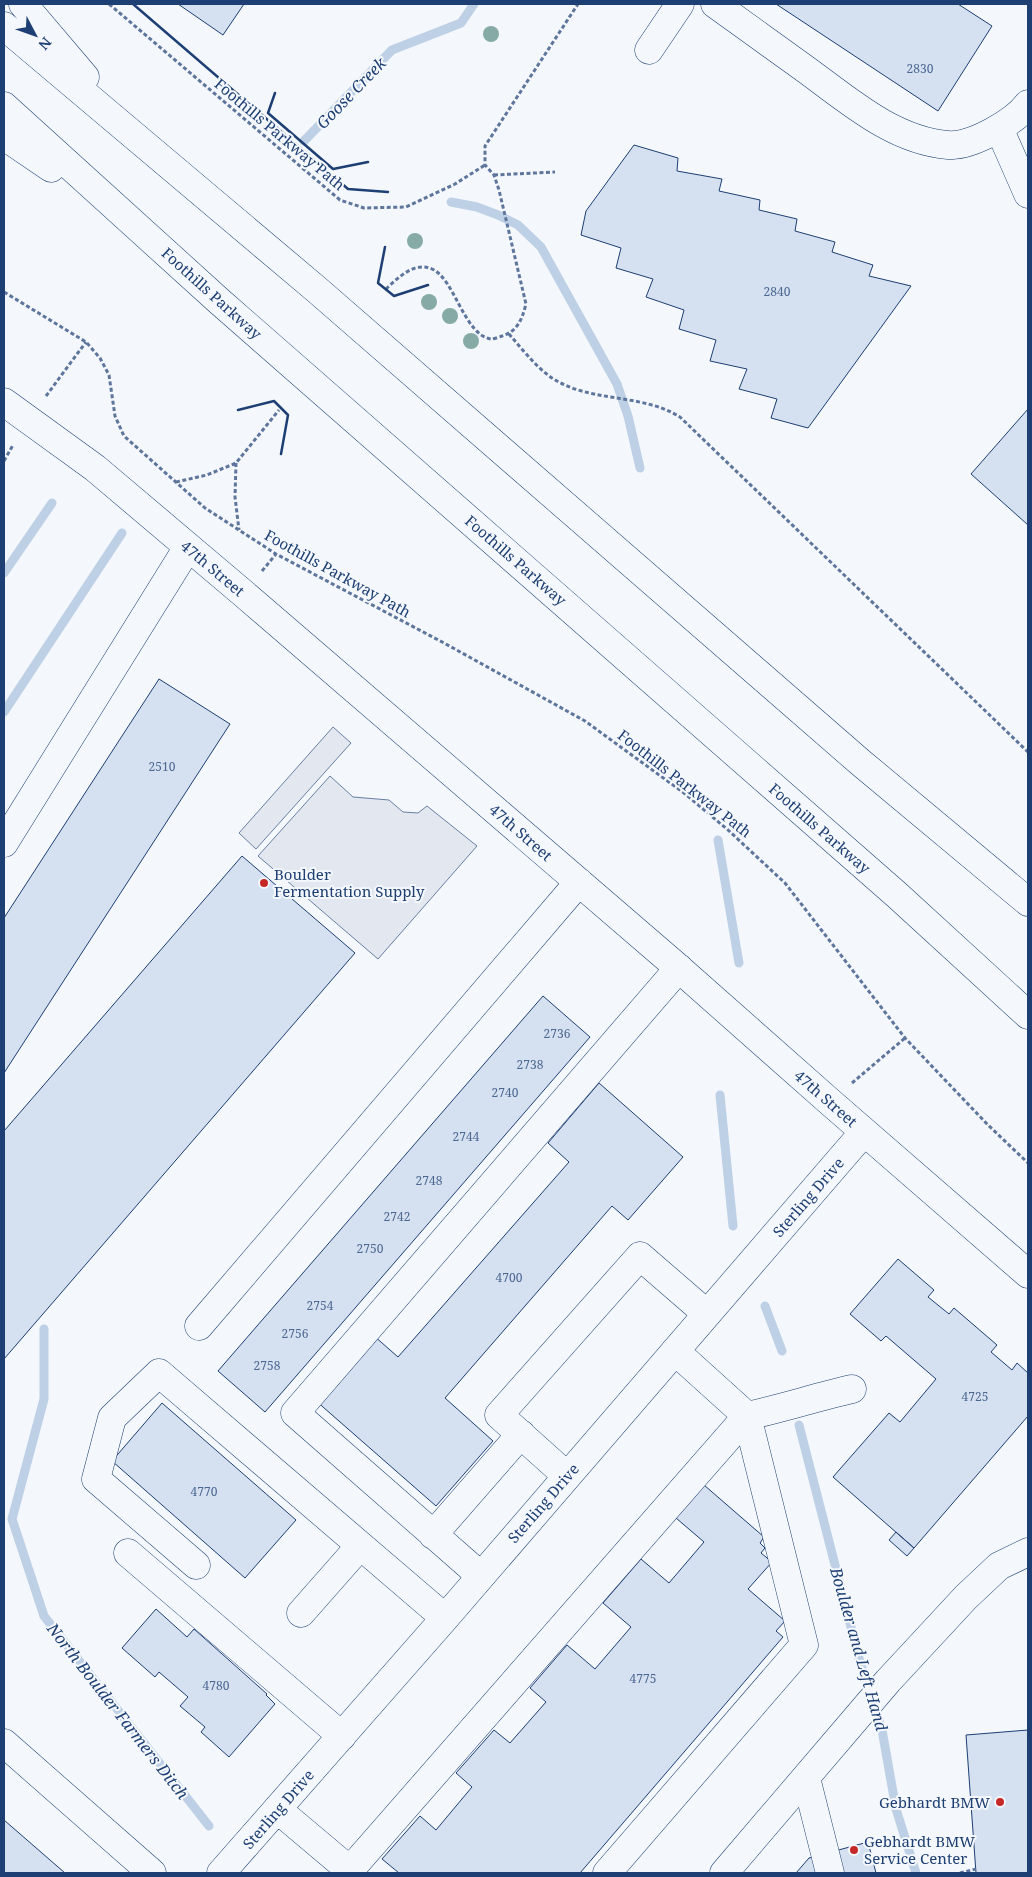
<svg xmlns="http://www.w3.org/2000/svg" width="1032" height="1877" viewBox="0 0 1032 1877" font-family="'Noto Serif',serif">
<style>
.parking{fill:#e3e8f0;stroke:#687fa3}
.lines{fill:none;stroke-linecap:round;stroke-linejoin:round}
.stream{stroke:#bed0e5;stroke-width:9}
.building{fill:#d5e0f0;stroke:#1d3f73}
.minor-casing{stroke:#1d3f73;stroke-width:29}
.highway-casing{stroke:#1d3f73;stroke-width:29}
.path{stroke:#5e769c;stroke-width:3;stroke-dasharray:4 2.5;stroke-linecap:butt}
.minor{stroke:#f4f7fb;stroke-width:28}
.highway{stroke:#f4f7fb;stroke-width:28}
.wall{stroke:#1d3f73;stroke-width:2.5}
.tree{fill:#86aba6}
.poi-dot{fill:#c62828;stroke:#f4f7fb;stroke-width:2}
.labels{text-anchor:middle;dominant-baseline:central;stroke-width:4;stroke-linejoin:round;paint-order:stroke}
.number-label{font-size:12px;fill:#4b6792}
.street-label{font-size:15px;fill:#1d3f73;stroke:#f4f7fb}
.poi-label{font-size:15px;fill:#1d3f73;stroke:#f4f7fb;text-anchor:start}
.water-label{font-size:16px;font-style:italic;fill:#1d3f73;stroke:#f4f7fb}
</style>
<rect width="100%" height="100%" fill="#f4f7fb"/>
<path class="parking" d="M333,727L351,743L256,849L239,833Z
M330,776L353,797L389,800L403,812L418,813L427,806L477,846L378,959L258,856Z"/>
<g class="lines">
<path class="stream" d="M304,141L392,50L461,23L474,4
M451,202L477,207L498,215L518,225L541,247L617,384L628,416L640,468
M4,573L52,503
M4,712L122,533
M718,840L739,963
M720,1095L733,1226
M765,1306L782,1351
M44,1329V1399L12,1519L44,1616L209,1826
M799,1425L860,1662L882,1730L896,1809L916,1873"/>
</g>
<path class="building" d="M178,4H244L223,35Z
M776,4H958L992,26L938,111Z
M634,145L678,158L677,171L722,179L719,191L760,200L759,210L797,219L795,231L835,242L832,252L873,265L869,276L911,286L808,428L771,418L777,399L739,389L747,369L710,361L716,340L679,329L684,310L646,297L653,279L616,268L621,248L581,235L586,211Z
M1028,409V525L971,474Z
M159,679L230,724L4,1073V918Z
M242,856L355,953L4,1359V1131Z
M543,996L590,1037L265,1412L218,1371Z
M599,1083L683,1157L628,1220L612,1206L445,1398L493,1441L436,1506L315,1400L373,1335L398,1357L569,1162L548,1143Z
M898,1259L934,1290L928,1297L949,1314L954,1308L997,1345L991,1352L1012,1370L1017,1363L1028,1373V1416L914,1548L833,1477L889,1413L900,1422L936,1379L886,1336L881,1341L850,1314Z
M162,1403L296,1520L245,1578L112,1461Z
M704,1485L764,1537L760,1543L765,1548L761,1553L772,1562L748,1589L785,1621L776,1631L783,1637L580,1873H399L382,1859L420,1816L436,1830L472,1787L456,1773L494,1730L510,1743L546,1702L530,1688L567,1645L595,1669L631,1627L603,1603L641,1559L669,1583L704,1542L676,1518Z
M896,1532L914,1548L907,1556L889,1540Z
M156,1609L187,1637L194,1629L267,1694L266,1695L275,1704L229,1757L201,1732L205,1727L180,1706L188,1697L159,1672L155,1677L122,1648Z
M1028,1730V1873H976L966,1735Z
M4,1820L65,1873H4Z
M868,1842L876,1873H796L809,1858Z"/>
<g class="lines">
<defs>
<path id="minor" d="M715,4C746,26 777,49 808,71C850,102 895,141 948,145C971,147 1015,122 1028,104
M649,50L680,4
M999,128L1028,194
M4,402L95,468L244,594L674,964L830,1102L1028,1274
M4,843L188,547
M199,1326L579,882
M675,1351L747,1416C783,1408 817,1397 852,1389
M567,1476L499,1415L640,1256L707,1314
M433,1535L521,1434
M128,1553L342,1736
M196,1565L96,1479L112,1418L159,1373L445,1618
M481,1576L295,1413L679,968
M301,1613L360,1546
M4,1743L152,1873
M806,1778L830,1873
M277,1809L353,1873
M350,1870L747,1416L804,1645L607,1873
M221,1873L445,1618L864,1132
M724,1873L888,1681L966,1597L999,1566L1028,1552"/>
<path id="highway" d="M23,4L85,77
M4,26L316,289L860,762L1028,902
M4,106L219,301L897,895L1028,1015
M4,136L51,168"/>
</defs>
<use href="#minor" class="minor-casing"/>
<use href="#highway" class="highway-casing"/>
<path class="path" d="M109,4L340,200L364,208L406,207L455,184L485,165
M494,175L555,172
M386,289C398,278 414,261 432,269C455,279 464,335 491,339C494,339 499,337 502,336C518,331 522,319 526,304L499,190L494,175L485,165V146L578,4
M4,292L86,342L100,358L109,375L115,416L124,436L205,508L276,554L444,643L585,721L684,793L728,830L785,883L905,1038L988,1125L1028,1163
M509,334C522,349 536,367 552,378C590,403 642,393 680,417L1028,752
M46,396L86,342
M4,461L13,445
M236,463L235,497L239,530
M176,482L207,475L236,463L279,410
M262,571L276,554
M852,1083L905,1038
M960,1873L976,1869"/>
<use href="#minor" class="minor"/>
<use href="#highway" class="highway"/>
<path class="wall" d="M133,4L348,189L388,192
M275,93L268,113L333,169L368,162
M385,247L378,283L394,296L428,285
M238,410L274,401L288,415L281,454"/>
</g>
<g class="tree">
<circle cx="491" cy="34" r="8"/>
<circle cx="415" cy="241" r="8"/>
<circle cx="429" cy="302" r="8"/>
<circle cx="450" cy="316" r="8"/>
<circle cx="471" cy="341" r="8"/>
</g>
<g class="poi-dot">
<circle cx="264" cy="883" r="5"/>
<circle cx="1000" cy="1802" r="5"/>
<circle cx="854" cy="1850" r="5"/>
</g>
<g class="labels">
<g class="number-label">
<text x="920" y="68">2830</text>
<text x="777" y="291">2840</text>
<text x="162" y="766">2510</text>
<text x="557" y="1033">2736</text>
<text x="530" y="1064">2738</text>
<text x="505" y="1092">2740</text>
<text x="466" y="1136">2744</text>
<text x="429" y="1180">2748</text>
<text x="397" y="1216">2742</text>
<text x="370" y="1248">2750</text>
<text x="509" y="1277">4700</text>
<text x="320" y="1305">2754</text>
<text x="295" y="1333">2756</text>
<text x="267" y="1365">2758</text>
<text x="975" y="1396">4725</text>
<text x="204" y="1491">4770</text>
<text x="643" y="1678">4775</text>
<text x="216" y="1685">4780</text>
</g>
<g class="street-label">
<text transform="translate(280 134) rotate(40)">Foothills Parkway Path</text>
<text transform="translate(212 293) rotate(42)">Foothills Parkway</text>
<text transform="translate(516 560) rotate(41)">Foothills Parkway</text>
<text transform="translate(213 568) rotate(40)">47th Street</text>
<text transform="translate(338 573) rotate(29)">Foothills Parkway Path</text>
<text transform="translate(685 783) rotate(38)">Foothills Parkway Path</text>
<text transform="translate(820 828) rotate(41)">Foothills Parkway</text>
<text transform="translate(521 832) rotate(41)">47th Street</text>
<text transform="translate(826 1098) rotate(41)">47th Street</text>
<text transform="translate(808 1197) rotate(-49)">Sterling Drive</text>
<text transform="translate(543 1503) rotate(-49)">Sterling Drive</text>
<text transform="translate(278 1809) rotate(-49)">Sterling Drive</text>
</g>
<g class="poi-label">
<text x="274" y="874">Boulder<tspan x="274" dy="17">Fermentation Supply</tspan></text>
<text x="990" y="1802" text-anchor="end">Gebhardt BMW</text>
<text x="864" y="1841">Gebhardt BMW<tspan x="864" dy="17">Service Center</tspan></text>
</g>
<g class="water-label">
<text transform="translate(351 93) rotate(-46)">Goose Creek</text>
<text transform="translate(859 1649) rotate(74)">Boulder and Left Hand</text>
<text transform="translate(118 1711) rotate(52)">North Boulder Farmers Ditch</text>
</g>
</g>
<rect width="1032" height="1877" fill="none" stroke="#1d3f73" stroke-width="10"/>
<g transform="translate(35 35) rotate(131)" stroke="#f4f7fb" stroke-width="4" paint-order="stroke">
<path d="M0-4L9 19L0 12L-9 19Z" fill="#1d3f73"/>
<text y="-8" font-size="14" font-weight="bold" text-anchor="middle" fill="#1d3f73">N</text>
</g>
</svg>
